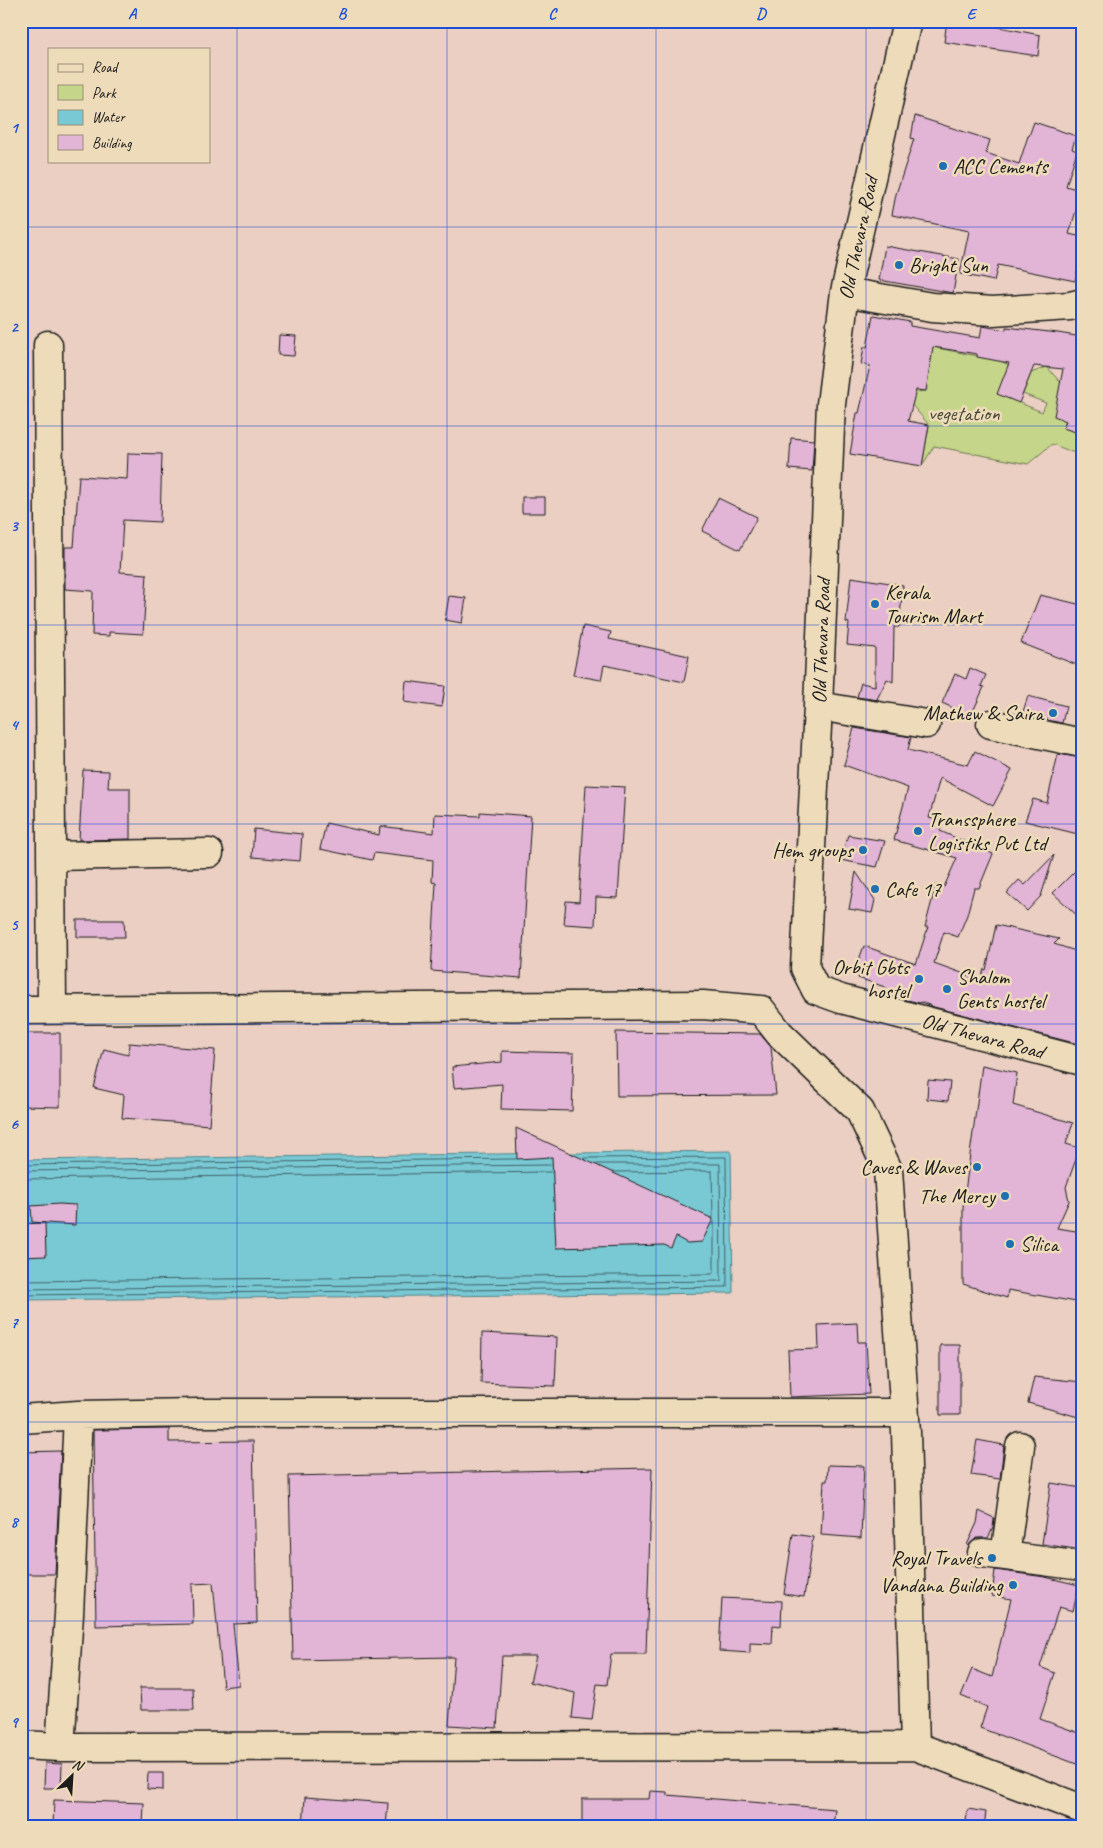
<svg xmlns="http://www.w3.org/2000/svg" width="1103" height="1848" viewBox="0 0 1103 1848" font-family="Caveat,sans-serif">
<style>
.green{fill:#c5d589;stroke:#707852}
.water{fill:#79c9d4;stroke:#54848a}
.lines{fill:none;stroke-linecap:round;stroke-linejoin:round}
.shore{stroke:#416166;stroke-width:1}
.building{fill:#e2b4d6;stroke:#1c1c1c}
.minor-casing{stroke:#1c1c1c;stroke-width:31}
.minor{stroke:#eedbb9;stroke-width:28}
.grid{fill:none;stroke:#1d4ed8;stroke-width:1;stroke-opacity:0.55}
.poi-dot{fill:#1f6fb2;stroke:#eedbb9;stroke-width:2}
.labels{text-anchor:middle;dominant-baseline:central;stroke-width:5;stroke-linejoin:round;paint-order:stroke}
.poi-label{font-size:21px;fill:#1c1c1c;stroke:#eedbb9;text-anchor:start}
.street-label{font-size:21px;fill:#1c1c1c;stroke:#eedbb9}
.park-label{font-size:21px;fill:#464a37;stroke:#eedbb9}
.neatline{fill:none;stroke:#1d4ed8;stroke-width:2}
.grid-label{font-size:16px;text-anchor:middle;font-weight:bold;fill:#1d4ed8}
</style>
<rect width="100%" height="100%" fill="#eacfc2"/>
<filter id="ink" filterUnits="userSpaceOnUse"><feTurbulence type="fractalNoise" baseFrequency=".02" numOctaves="2"/><feDisplacementMap in="SourceGraphic" scale="10" xChannelSelector="R" yChannelSelector="G"/><feConvolveMatrix kernelMatrix="1 2 1 2 8 2 1 2 1" color-interpolation-filters="sRGB"/></filter>
<g filter="url(#ink)">
<path class="green" d="M922,345L998,360L1009,365L998,394L1042,412L1046,403L1023,394L1031,373L1047,367L1060,382L1082,386L1072,400L1064,428L1082,434V456L1052,444L1028,464L934,446L922,466L929,425L912,405L915,392L926,391L932,356Z"/>
<path class="water" d="M731,1151L733,1293L21,1300V1160Z"/>
<g class="lines">
<path class="shore" d="M21,1165L516,1159
M21,1171L551,1165
M613,1172L712,1171L713,1218
M21,1179L551,1172
M21,1281L712,1274L714,1272V1221
M21,1289L721,1281L720,1164H597
M21,1295L727,1287L726,1157L584,1158"/>
</g>
<path class="building" d="M947,21H994V26L1040,35L1038,56L944,42Z
M915,116L990,140L986,153L1019,164L1028,136H1029L1034,122L1076,136L1072,149L1077,151L1066,186L1082,191L1069,234L1082,237V250L1075,281L998,265L994,281L960,274L969,231L892,215L896,194L914,139L911,138Z
M885,246L959,259L953,293L879,280Z
M873,315L910,322V326L980,338L982,326L1006,330V327L1058,333L1082,337V434L1063,428L1066,421L1054,416L1063,369L1034,366L1019,403L997,394L1009,363L977,357V354L933,347L926,391L916,390L908,421L929,425L922,466L850,454L857,413H859L870,366L861,364L864,347H867Z
M279,335L296,336L294,356L278,355Z
M791,438L814,440L812,471L789,469Z
M128,453L162,454L160,522L123,520L120,572L147,574L143,634L109,632V636L92,635L93,591L65,589V547H74L79,476L127,479Z
M522,497H545V513H522Z
M718,498L757,517L740,550L702,531Z
M851,577L903,585L899,627H894L893,682L887,679L877,699L879,700L857,697L861,683L875,686V648L847,645L849,623L846,622Z
M1040,595L1082,605V667L1021,643Z
M449,596L466,598L462,623L445,620Z
M583,626L611,632L609,639L689,656L684,682L604,665L601,680L573,675Z
M970,668L986,675L981,686L984,687L971,716L942,703L955,674L966,679Z
M406,681L445,686L442,707L404,702Z
M1028,696L1066,706L1062,723L1022,715Z
M854,728L911,737L908,750L968,765L975,751L1012,770L993,806L940,778L929,818L943,822L940,831L993,854L979,888H974L967,915L958,937L944,932L934,963L981,980L984,969L986,970L996,925L1059,939L1054,944L1082,953V1045L934,1007L921,1002L920,1003L882,994L885,987L858,978L862,967L857,965L864,946L916,964L928,927H925L936,885L944,887L957,858L894,840L908,788L844,765Z
M1058,754L1082,758V835L1025,821L1033,799L1047,803Z
M83,770L109,771L108,788H130V839L79,840Z
M586,785L625,787L618,898L596,897L595,926L564,924L566,901L579,902Z
M480,812L531,816L521,978L431,971L436,883L432,882L433,860L374,853L372,860L320,849L326,823L379,835L380,826L434,833L435,814L480,816Z
M254,829L302,834L300,861L252,857Z
M848,835L885,841L877,867L840,860Z
M1054,855L1041,896L1027,911L1007,893L1019,880L1025,885Z
M1082,864V920L1053,893Z
M856,872L875,900L872,913L849,909Z
M77,920H124L125,937H77Z
M616,1032L760,1034L771,1047L776,1095L617,1096Z
M21,1033H60V1107L21,1106Z
M129,1043L215,1050L209,1125L122,1118L124,1095L94,1088L104,1049L128,1055Z
M502,1051L574,1053L572,1111L501,1109L502,1084L454,1088L452,1067L502,1062Z
M982,1065L1017,1073L1013,1105L1073,1123L1066,1144L1080,1148L1066,1187L1069,1201L1057,1228L1082,1232V1303L1008,1290L1007,1298L963,1284V1207Z
M928,1080L950,1082L948,1101L927,1099Z
M516,1128L713,1219L702,1242L687,1243L676,1237L671,1248L664,1245L556,1248L552,1157L517,1159Z
M59,1204L76,1205L75,1225L32,1222L31,1206Z
M45,1223L46,1256L21,1257V1224Z
M857,1323L858,1342H866L869,1394L790,1397L788,1350L819,1349L818,1325Z
M482,1333L557,1337L555,1386L481,1383Z
M940,1345H960V1415H940Z
M1034,1377L1082,1382V1418L1028,1403Z
M169,1429V1442L253,1441L257,1623L233,1624L239,1685L223,1687L213,1583L192,1584L193,1624L96,1626L93,1430Z
M977,1440L1004,1445L1000,1479L971,1475Z
M61,1451L55,1574H21V1452Z
M828,1465L864,1466L861,1538L821,1535L824,1481H827Z
M652,1468L646,1654H611L607,1685L597,1684L592,1720L572,1718L575,1693L530,1682L536,1656H502L497,1728L449,1725L454,1657L293,1660L289,1476Z
M1051,1483L1082,1488V1550L1042,1544Z
M979,1511L994,1518L993,1528L988,1538H976L969,1546L967,1545L977,1523Z
M793,1534L813,1537L804,1597L784,1594Z
M995,1570L1045,1577L1079,1585L1073,1611L1059,1607L1040,1667L1055,1673L1040,1719L1082,1734V1766L980,1728L987,1707L961,1696L972,1669L992,1677L1011,1599L992,1596Z
M722,1598L782,1601L781,1626L773,1625L772,1644L750,1643V1653L719,1651Z
M140,1688H193L194,1710H141Z
M45,1763L62,1764L61,1788H44Z
M148,1773H163V1790L147,1789Z
M650,1791L667,1792V1795L835,1809L833,1827H582V1799H649Z
M305,1797L388,1803L386,1827H303Z
M54,1800L144,1803L143,1827H53Z
M968,1809L986,1812L984,1827H965Z"/>
<g class="lines">
<defs>
<path id="minor" d="M907,21L845,292L831,404L818,706L805,968L816,990L841,999L1082,1061
M845,292L932,307L993,311L1070,306L1082,303
M48,345L52,1010
M818,706L926,724
M991,724L1082,743
M51,856L209,853
M21,1010L703,1005L761,1010L779,1033L860,1111L888,1170L906,1432L915,1746
M21,1419L78,1415L199,1413H904
M982,1553L1082,1566
M1005,1556L1020,1446
M21,1745L60,1747L915,1746L1082,1809
M60,1747L69,1614L78,1415"/>
</defs>
<use href="#minor" class="minor-casing"/>
<use href="#minor" class="minor"/>
</g>
</g>
<path class="grid" d="M237,21V1827M447,21V1827M656,21V1827M866,21V1827M21,227H1082M21,426H1082M21,625H1082M21,824H1082M21,1024H1082M21,1223H1082M21,1422H1082M21,1621H1082"/>
<g class="poi-dot">
<circle cx="943" cy="166" r="5"/>
<circle cx="899" cy="265" r="5"/>
<circle cx="875" cy="604" r="5"/>
<circle cx="1053" cy="713" r="5"/>
<circle cx="918" cy="831" r="5"/>
<circle cx="863" cy="850" r="5"/>
<circle cx="875" cy="889" r="5"/>
<circle cx="919" cy="979" r="5"/>
<circle cx="947" cy="989" r="5"/>
<circle cx="977" cy="1167" r="5"/>
<circle cx="1005" cy="1196" r="5"/>
<circle cx="1010" cy="1244" r="5"/>
<circle cx="992" cy="1558" r="5"/>
<circle cx="1013" cy="1585" r="5"/>
</g>
<g class="labels">
<g class="poi-label">
<text x="953" y="166">ACC Cements</text>
<text x="909" y="265">Bright Sun</text>
<text x="885" y="592">Kerala<tspan x="885" dy="24">Tourism Mart</tspan></text>
<text x="1043" y="713" text-anchor="end">Mathew &amp; Saira</text>
<text x="928" y="819">Transsphere<tspan x="928" dy="24">Logistiks Pvt Ltd</tspan></text>
<text x="853" y="850" text-anchor="end">Hem groups</text>
<text x="885" y="889">Cafe 17</text>
<text x="909" y="967" text-anchor="end">Orbit Gbts<tspan x="909" dy="24">hostel</tspan></text>
<text x="957" y="977">Shalom<tspan x="957" dy="24">Gents hostel</tspan></text>
<text x="967" y="1167" text-anchor="end">Caves &amp; Waves</text>
<text x="995" y="1196" text-anchor="end">The Mercy</text>
<text x="1020" y="1244">Silica</text>
<text x="982" y="1558" text-anchor="end">Royal Travels</text>
<text x="1003" y="1585" text-anchor="end">Vandana Building</text>
</g>
<g class="street-label">
<text transform="translate(858 238) rotate(-78)">Old Thevara Road</text>
<text transform="translate(821 641) rotate(-88)">Old Thevara Road</text>
<text transform="translate(983 1036) rotate(15)">Old Thevara Road</text>
</g>
<g class="park-label">
<text x="964" y="413">vegetation</text>
</g>
</g>
<rect width="1103" height="1848" fill="none" stroke="#eedbb9" stroke-width="55"/>
<rect x="48" y="48" width="162" height="115" fill="#eedbb9" stroke="#9a8f7a"/>
<rect x="58" y="64" width="25" height="8" fill="#eedbb9" stroke="#9a8f7a"/>
<text x="92" y="72" font-size="15" fill="#1c1c1c">Road</text>
<rect x="58" y="85" width="25" height="15" fill="#c5d589" stroke="#9a8f7a"/>
<text x="92" y="98" font-size="15" fill="#1c1c1c">Park</text>
<rect x="58" y="110" width="25" height="15" fill="#79c9d4" stroke="#9a8f7a"/>
<text x="92" y="122" font-size="15" fill="#1c1c1c">Water</text>
<rect x="58" y="135" width="25" height="15" fill="#e2b4d6" stroke="#9a8f7a"/>
<text x="92" y="148" font-size="15" fill="#1c1c1c">Building</text>
<g transform="translate(72 1776) rotate(25)" stroke="#eedbb9" stroke-width="4" paint-order="stroke">
<path d="M0-4L9 19L0 12L-9 19Z" fill="#1c1c1c"/>
<text y="-8" font-size="14" font-weight="bold" text-anchor="middle" fill="#1c1c1c">N</text>
</g>
<rect x="28" y="28" width="1048" height="1792" class="neatline"/>
<g class="grid-label">
<text x="132" y="19">A</text>
<text x="342" y="19">B</text>
<text x="552" y="19">C</text>
<text x="761" y="19">D</text>
<text x="971" y="19">E</text>
<text x="14" y="133">1</text>
<text x="14" y="332">2</text>
<text x="14" y="531">3</text>
<text x="14" y="730">4</text>
<text x="14" y="930">5</text>
<text x="14" y="1129">6</text>
<text x="14" y="1328">7</text>
<text x="14" y="1527">8</text>
<text x="14" y="1727">9</text>
</g>
</svg>
